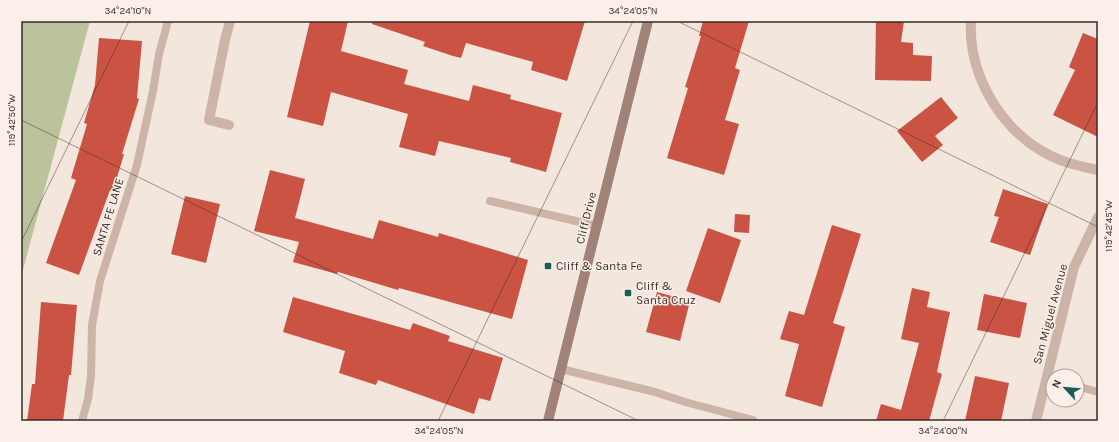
<svg xmlns="http://www.w3.org/2000/svg" width="1119" height="442" viewBox="0 0 1119 442" font-family="Karla,sans-serif">
<style>
.green{fill:#bbc39c}
.building{fill:#ca5344}
.lines{fill:none;stroke-linecap:round;stroke-linejoin:round}
.service{stroke:#ccb4a8;stroke-width:8}
.minor{stroke:#ccb4a8;stroke-width:10}
.tertiary{stroke:#ccb4a8;stroke-width:10}
.secondary{stroke:#a08279;stroke-width:10}
.ticks{fill:none;stroke:#382b28;stroke-width:1;stroke-opacity:0.45}
.poi-dot{fill:#1c5b57;stroke:#faf0e9;stroke-width:1.5}
.labels{text-anchor:middle;dominant-baseline:central;stroke-width:3;stroke-linejoin:round;paint-order:stroke}
.street-label{font-size:12px;fill:#382b28;stroke:#faf0e9}
.poi-label{font-size:12px;fill:#382b28;stroke:#faf0e9;text-anchor:start}
.neatline{fill:none;stroke:#382b28;stroke-width:1.5}
.ticks-label{font-size:10px;text-anchor:middle;fill:#382b28}
</style>
<rect width="100%" height="100%" fill="#f3e6dd"/>
<path class="green" d="M21,21H90L21,277Z"/>
<path class="building" d="M310,21H348L341,51L408,70L404,84L469,101L473,85L511,95L510,99L562,113L546,172L510,162L511,158L439,141L435,156L399,147L408,114L331,92L323,126L287,117Z
M372,21H585L567,81L531,70L533,62L466,43L461,58L453,56L423,46L425,42L372,24Z
M703,21H749L735,68L740,70L725,120L739,124L724,175L667,158L688,88L685,87L701,36H699Z
M876,21H904L901,42L913,43V55L932,56L931,81L875,80Z
M1083,33L1098,39V137L1053,115L1075,70L1069,67Z
M99,38L142,41L137,98L139,99L122,154H124L113,191L110,190L79,275L46,263L76,180L71,178L87,124L84,123L95,85Z
M941,97L958,118L935,136L943,145L922,162L897,131Z
M270,170L305,179L295,218L373,239L379,220L438,237L439,233L528,260L512,319L399,288L398,290L338,272L337,274L293,262L299,242L254,231Z
M1003,189L1048,204L1030,255L990,242L999,217L994,216Z
M185,196L220,204L206,263L171,254Z
M735,214L750,215L749,233L734,232Z
M832,225L861,234L833,323L845,327L822,407L785,396L799,344L780,339L789,311L804,315Z
M708,228L741,240L720,303L686,291Z
M912,288L930,292L927,307L950,312L937,372L942,374L929,421H876L881,404L901,410L919,343L901,339Z
M657,292L690,301L680,341L646,332Z
M984,294L1027,303L1020,338L977,330Z
M293,297L410,330L413,323L450,336L448,341L503,358L490,401L479,398L474,414L378,380L376,385L339,373L345,351L283,332Z
M41,302L77,305L71,375H69L63,421H27L32,384H35Z
M975,376L1009,383L1001,421H965Z"/>
<g class="lines">
<path class="service" d="M490,201L597,226
M561,369L655,392L685,402L753,420
M1077,386L1098,392
M82,421L88,399L91,376L92,325L100,281L137,165L153,91L159,54L168,21"/>
<path class="minor" d="M229,125L209,120L225,40L230,21
M1036,421L1074,267L1098,217"/>
<path class="tertiary" d="M971,21C968,76 1002,132 1051,156C1065,163 1082,167 1098,170"/>
<path class="secondary" d="M548,421L648,21"/>
</g>
<path class="ticks" d="M677,21L1098,227M21,120L639,421M21,242L129,21M438,421L633,21M943,421L1098,102"/>
<g class="poi-dot">
<rect x="544" y="262" width="8" height="8" rx="2"/>
<rect x="624" y="289" width="8" height="8" rx="2"/>
</g>
<g class="labels">
<g class="street-label">
<text transform="translate(108 217) rotate(-73)">SANTA FE LANE</text>
<text transform="translate(586 218) rotate(-76)">Cliff Drive</text>
<text transform="translate(1050 314) rotate(-75)">San Miguel Avenue</text>
</g>
<g class="poi-label">
<text x="556" y="266">Cliff &amp; Santa Fe</text>
<text x="636" y="286">Cliff &amp;<tspan x="636" dy="14">Santa Cruz</tspan></text>
</g>
</g>
<rect width="1119" height="442" fill="none" stroke="#faf0e9" stroke-width="44"/>
<g transform="translate(1065 388) rotate(296)"><circle r="19" fill="#faf0e9" stroke="#aca19c"/>
<path d="M0-3L7 15L0 10L-7 15Z" fill="#1c5b57"/>
<text y="-6" font-size="11" font-weight="bold" text-anchor="middle" fill="#382b28">N</text>
</g>
<rect x="22" y="22" width="1075" height="398" class="neatline"/>
<g class="ticks-label">
<text x="128" y="14">34°24'10"N</text>
<text x="633" y="14">34°24'05"N</text>
<text transform="translate(11 120) rotate(-90)" y="4">119°42'50"W</text>
<text transform="translate(1108 226) rotate(-90)" y="4">119°42'45"W</text>
<text x="439" y="434">34°24'05"N</text>
<text x="943" y="434">34°24'00"N</text>
</g>
</svg>
